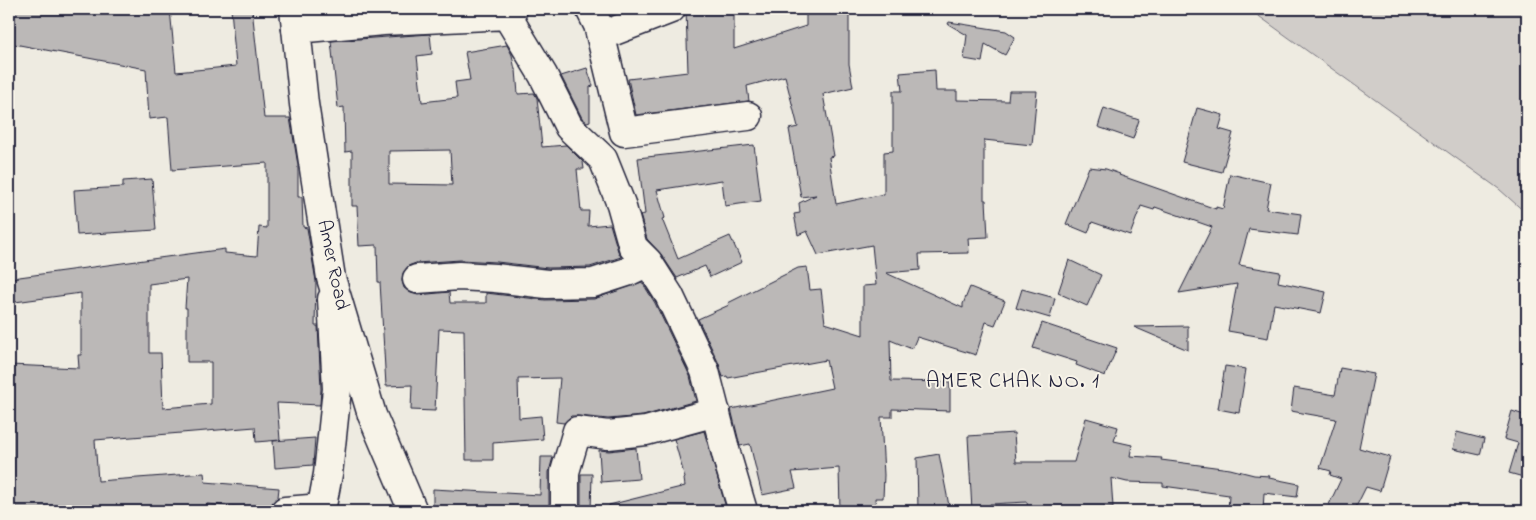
<svg xmlns="http://www.w3.org/2000/svg" width="1536" height="520" viewBox="0 0 1536 520" font-family="'Indie Flower',sans-serif">
<style>
.green{fill:#d1cdc9;stroke:#7a7882}
.building{fill:#bbb8b7;stroke:#22223b;fill-rule:evenodd}
.lines{fill:none;stroke-linecap:round;stroke-linejoin:round}
.minor-casing{stroke:#22223b;stroke-width:31}
.major-casing{stroke:#22223b;stroke-width:31}
.minor{stroke:#f7f3e8;stroke-width:28}
.major{stroke:#f7f3e8;stroke-width:28}
.labels{text-anchor:middle;dominant-baseline:central;stroke-width:4;stroke-linejoin:round;paint-order:stroke}
.street-label{font-size:20px;fill:#22223b;stroke:#f7f3e8}
.quarter-label{font-size:22px;letter-spacing:1px;fill:#22223b;stroke:#f7f3e8}
</style>
<rect width="100%" height="100%" fill="#eeebe1"/>
<filter id="ink" filterUnits="userSpaceOnUse"><feTurbulence type="fractalNoise" baseFrequency=".02" numOctaves="2"/><feDisplacementMap in="SourceGraphic" scale="10" xChannelSelector="R" yChannelSelector="G"/><feConvolveMatrix kernelMatrix="1 2 1 2 8 2 1 2 1" color-interpolation-filters="sRGB"/></filter>
<g filter="url(#ink)">
<path class="green" d="M1249,9H1527V214L1499,189Z"/>
<path class="building" d="M9,9H170L176,72L236,66L231,9H252L264,118H290L298,165V197H302L303,227L307,228L316,281L315,326H318L321,389L320,405L277,403L280,440L256,442L255,427L95,440L98,481L204,473L205,482L279,488L278,497L271,504L270,510L207,504V511H9V365L79,368L78,355H81V293L15,302L12,278L225,249V253L257,256L259,227L267,228V163L172,170L168,117L149,119L146,69L9,43ZM187,279L185,308H187V362H211V404L163,408L161,353H149V284Z
M686,9H734V49L806,26V9H849V64L853,87L823,94L834,156L829,157L836,204L884,194V152L893,151V91H902L900,73L935,70L936,91H957V100L1008,101L1009,91H1037L1032,145L984,140V200H986L988,237L968,238L969,253L919,254L920,270L886,273L963,308V304L970,287L1005,301L995,325L986,322L976,355L917,337L912,349L890,340L891,381L950,382V411L892,409V417H881L884,475L883,498H875L876,511H840L839,468L792,472L796,488L762,495L750,444L740,446L731,409L832,388L826,360L728,378L727,376L723,377L719,364L698,319L729,305L728,303L798,268L807,267L810,290L821,289L825,323L863,335V286L876,285L872,245L818,255L807,231L798,235L794,214L800,213L799,203L816,195L801,197L789,129L798,127L785,76L747,86L749,101L636,115L628,79L688,72Z
M949,22L1006,31L1015,37L1005,55L985,44L982,62L964,59L967,35L948,24Z
M430,34L432,54L417,56L422,102L457,98L455,82L470,80L465,52L507,45L512,55L515,70H516L518,94L534,93L537,98L542,147L566,145L583,162L584,169H577L581,211H589L588,226L610,224L618,251L621,257L590,267L548,268L497,262L460,260L416,263L408,266L403,273L402,281L404,288L411,293L418,295L449,292L450,303H486V293L545,300L594,299L642,282L655,303L690,376L696,401L643,416L608,419L579,416H571L564,423L556,422L560,378L518,379L519,418L541,416L543,439L493,443V460H466L464,330L439,329L435,411L411,410L412,385L386,386L380,282H378L377,245L359,246L357,206H352V151L345,152L344,107L338,108L331,41ZM450,150L452,185L389,184V151Z
M587,68L593,86L590,87V121L587,122L582,118L561,76Z
M1104,108L1139,120L1133,139L1098,127Z
M1197,108L1223,115L1219,129L1233,133L1222,172L1182,162Z
M754,145L761,201L725,206L722,180L657,190L665,218L662,219L678,259L730,236L742,262L710,277L705,266L677,278L661,254L647,239L640,215L645,214L638,158Z
M1089,167L1106,169L1120,174L1119,175L1216,209V207L1223,209L1230,174L1271,183L1266,209L1301,214L1298,235L1249,229L1239,265L1280,272L1278,282L1326,292L1321,313L1274,304L1268,338L1228,331L1237,284L1179,293L1212,227L1155,207L1154,210L1141,206L1130,235L1092,222L1088,233L1066,224Z
M152,179L156,230L77,235L74,190L123,187V181Z
M1069,260L1101,275L1087,306L1058,293Z
M1022,289L1055,298L1050,318L1016,308Z
M1042,323L1117,348L1105,376L1076,365L1077,362L1033,348Z
M1188,326V350L1134,327Z
M1225,366L1246,369L1239,413L1218,409Z
M1340,368L1374,374L1359,448L1390,457L1380,491L1366,487L1354,511H1326L1341,479L1330,475L1331,471L1320,468L1336,419L1291,411L1294,388L1335,395Z
M1512,411L1527,416V478L1509,473L1518,443L1504,439Z
M1086,418L1118,427L1114,441L1132,445L1130,456L1162,458L1161,460L1230,469L1254,475L1270,476L1269,478L1299,484L1297,497L1264,493L1263,511H1228L1229,495L1163,486V483L1127,482L1111,478L1113,507L1055,511H1028L1027,502L990,504L989,511H972L968,436L1014,433L1016,462H1074Z
M704,431L727,511H610L609,505L685,486L684,479L685,478L674,439Z
M1457,432L1484,439L1480,455L1453,449Z
M315,438L313,465L275,468L273,441Z
M636,448L639,479L601,482L599,450L609,451Z
M939,454L950,511H918L917,458Z
M541,457H553L549,472V511H433V489L540,495Z
M581,474H592L591,511H581Z"/>
<g class="lines">
<defs>
<path id="minor" d="M503,9L543,75L569,127L603,159L621,204L633,247L648,262L669,295L705,371L727,457L743,511
M590,9L598,25L624,132L748,116
M296,29L383,21L508,15L513,9
M601,36L671,9
M417,279L459,276L495,278L547,284L593,283L627,272L648,262
M285,511L322,508
M321,511L328,474L337,389L332,299
M565,511V472L577,431L608,435L646,431L716,412"/>
<path id="major" d="M294,9L304,104L331,278L372,415L413,511"/>
</defs>
<use href="#minor" class="minor-casing"/>
<use href="#major" class="major-casing"/>
<use href="#minor" class="minor"/>
<use href="#major" class="major"/>
</g>
</g>
<g class="labels">
<g class="street-label">
<text transform="translate(332 265) rotate(78)">Amer Road</text>
</g>
<g class="quarter-label">
<text x="1013" y="382">AMER CHAK NO. 1</text>
</g>
</g>
<rect width="1536" height="520" fill="none" stroke="#f7f3e8" stroke-width="30"/>
<rect x="15" y="15" width="1506" height="490" fill="none" stroke="#22223b" stroke-width="2" filter="url(#ink)"/>
</svg>
